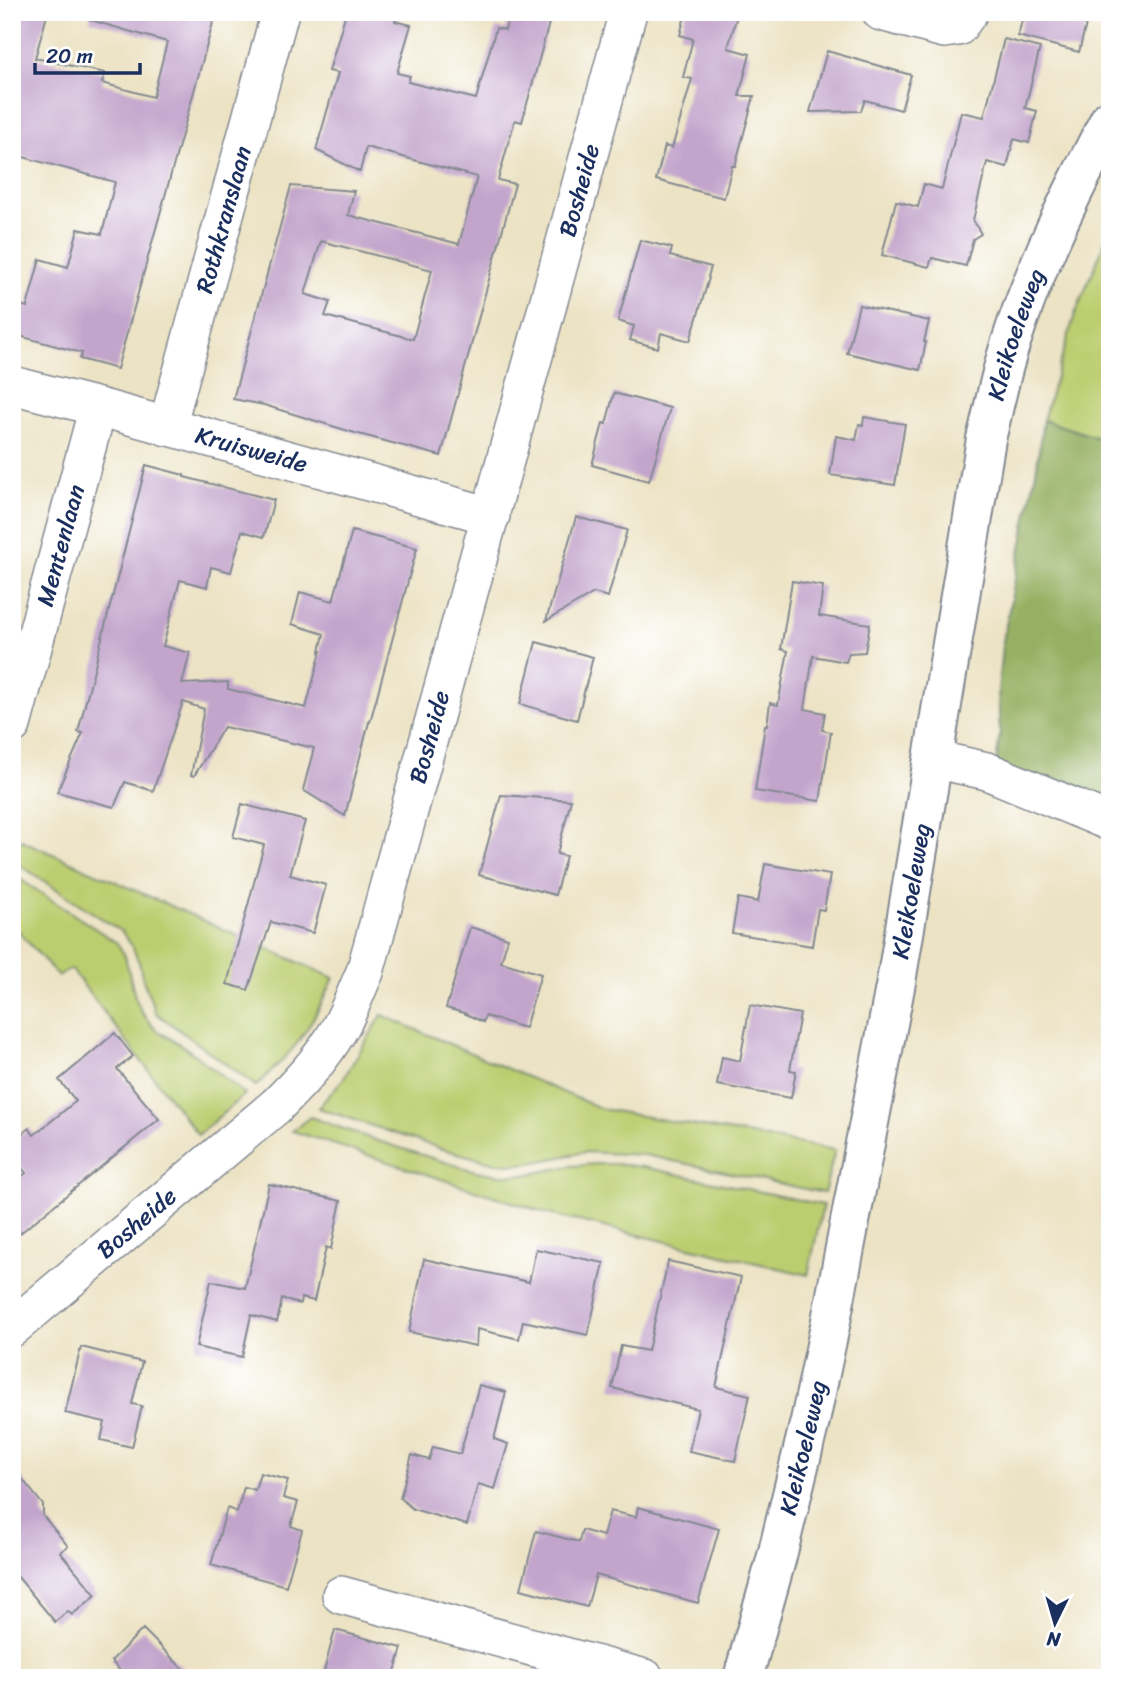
<svg xmlns="http://www.w3.org/2000/svg" width="1122" height="1690" viewBox="0 0 1122 1690" font-family="Sriracha,sans-serif">
<style>
.green{fill:#bccd70;stroke:#6c7e67;stroke-width:2}
.forest{fill:#95b062;stroke:#587060;stroke-width:2}
.building{fill:#c3a5cc;fill-rule:evenodd}
.lines{fill:none;stroke-linecap:round;stroke-linejoin:round}
.minor-casing{stroke:#848991;stroke-width:40}
.tertiary-casing{stroke:#848991;stroke-width:42}
.minor{stroke:#fff;stroke-width:37}
.tertiary{stroke:#fff;stroke-width:38}
.labels{text-anchor:middle;dominant-baseline:central;stroke-width:6;stroke-linejoin:round;paint-order:stroke}
.street-label{font-size:24px;fill:#1b2f5e;stroke:#fff}
</style>
<rect width="100%" height="100%" fill="#fff"/>
<filter id="ink" filterUnits="userSpaceOnUse"><feTurbulence type="fractalNoise" baseFrequency=".0143" numOctaves="2"/><feDisplacementMap in="SourceGraphic" scale="14" xChannelSelector="R" yChannelSelector="G"/><feConvolveMatrix kernelMatrix="1 2 1 2 8 2 1 2 1" color-interpolation-filters="sRGB"/></filter>
<filter id="wash" filterUnits="userSpaceOnUse"><feTurbulence type="fractalNoise" baseFrequency=".00686" numOctaves="4" result="noise"/><feDisplacementMap in="SourceGraphic" scale="28" xChannelSelector="R" yChannelSelector="G"/><feGaussianBlur stdDeviation="1.57" result="paint"/><feColorMatrix in="noise" values="0 0 0 0 0 0 0 0 0 0 0 0 0 0 0 0 0 1.4 0 .05"/><feComposite in="paint" operator="in"/></filter>
<g filter="url(#wash)">
<rect width="100%" height="100%" fill="#ece3c4"/>
<path class="green" d="M1110,230V442L1043,420L1075,314Z
M12,836L334,978C323,1000 313,1022 298,1042C286,1058 271,1072 256,1086L156,1013L143,980L139,962L132,946L122,932L12,860Z
M12,874L117,943L125,956L135,997L142,1013L155,1029L186,1048L245,1094L198,1135L71,969L58,976L12,924Z
M382,1015L602,1109L835,1150L824,1193L645,1155L585,1152L531,1163L515,1164L496,1163L442,1149L318,1108L343,1079Z
M310,1117L378,1141L438,1160L475,1171L499,1175H525L571,1166L596,1164H615L643,1167L823,1205L808,1275L549,1214L292,1131Z"/>
<path class="forest" d="M1043,420L1110,442V810L996,765L1000,732L998,691L1002,646L1037,466Z"/>
<g id="blocks">
<path class="building" d="M12,12H48L35,58L105,73L102,83L153,97L167,42L90,20L91,12H216L117,369L80,359L82,353L12,334V302L27,307L40,259L68,267L78,229L102,234L115,182L12,154Z
M346,12H398L395,21L411,25L397,73L410,76L408,82L476,99L496,28L505,30L510,12H552L522,122L515,120L498,180L515,184L441,456L355,433L264,405L233,399L291,186L354,191L348,215L459,244L477,177L366,147L360,172L316,150L338,73L329,71ZM321,241L432,270L413,339L325,316L330,302L305,294Z
M686,12H738L728,48L750,54L739,96H754L735,166H732L724,198L656,180L665,146L672,148L692,79L683,77L693,39L680,35Z
M1024,12H1089L1079,52L1018,36Z
M1004,39L1040,48L1025,108L1037,111L1029,143L1014,139L1007,167L987,162L973,220L981,234L973,239L966,266L932,258L929,267L882,255L896,201L918,207L924,184L942,189L961,112L984,117Z
M827,51L911,75L901,110L865,100L861,111L810,112Z
M640,240L672,248L670,256L711,267L708,277L709,278L690,341L661,333L658,348L630,340L634,326L618,321Z
M859,305L929,321L924,342H926L920,370L847,353Z
M614,393L670,408L649,481L592,465L603,423L606,424Z
M864,417L905,424L895,485L830,475L836,436L856,440L859,424L863,425Z
M146,465L184,475V477L274,500L264,537L242,531L231,572L211,567L207,587L180,580L163,646L190,653L182,684L228,682V689L306,708L321,651H320L324,634L292,624L300,592L333,601L352,531L417,548L370,722H369L345,816L303,790L314,748L224,727L194,776L191,775L204,709L183,702L153,791L125,782L114,807L57,792L83,733L78,732Z
M576,517L627,530L608,597L594,593L546,621Z
M792,581L823,586L819,616L870,624L865,652L849,653L846,662L813,656L805,709L825,713L822,730L831,732L820,801L755,791L765,725H767L770,703L778,705L788,651L781,649Z
M536,642L593,657L577,720L520,704Z
M501,795L571,800L557,854L566,856L555,895L479,875Z
M242,804L305,821L290,875L326,885L313,933L271,922L248,990L227,984L264,845L233,837Z
M765,864L830,875L824,910L818,909L812,946L732,933L738,898L758,902Z
M470,927L508,938L501,962L541,974L525,1028L485,1016L483,1022L464,1013L446,1008Z
M750,1005L800,1014L790,1070L796,1071L791,1098L717,1085L722,1057L740,1061Z
M115,1033L133,1056L117,1069L159,1119L12,1240V1184L26,1173L12,1156V1142L29,1128L34,1135L76,1101L59,1080Z
M269,1184L341,1201L331,1249L326,1247L314,1301L301,1298L300,1304L282,1299L277,1322L251,1315L242,1357L196,1347L211,1281L245,1288Z
M536,1249L604,1263L588,1335L523,1321L519,1339L477,1329L476,1346L409,1332L424,1259L529,1282Z
M668,1261L741,1277L716,1387L750,1395L735,1461L689,1451L698,1409L612,1388L621,1346L648,1351Z
M81,1347L142,1362L132,1404L142,1406L132,1447L101,1440L105,1422L65,1413Z
M479,1385L506,1392L494,1439L508,1444L495,1489L478,1484L467,1525L413,1509L400,1498L412,1455L429,1460L433,1447L460,1454Z
M12,1466L43,1505V1516L68,1546L60,1552L96,1595L72,1615L68,1611L55,1622L12,1570Z
M260,1473L288,1480L283,1498L298,1502L291,1526L302,1530L286,1586L211,1565L227,1508L237,1512L244,1487L255,1490Z
M638,1507L719,1529L698,1603L596,1575L587,1607L521,1589L536,1531L579,1542L582,1530L603,1536L610,1511L636,1517Z
M143,1629L192,1678H127L111,1661Z
M335,1630L402,1648L393,1678H322Z"/>
</g>
</g>
<g filter="url(#ink)">
<use href="#blocks" fill-opacity="0" stroke="#848991" stroke-width="2"/>
<g class="lines">
<defs>
<g id="minor">
<path d="M881,12L944,29L958,27L969,12"/>
<path id="s1" d="M12,385L98,407L491,516"/>
<path id="s2" d="M167,427L280,12"/>
<path id="s3" d="M12,725L98,407"/>
<path d="M933,759L987,771L1110,822"/>
<path id="s4" d="M12,1328L276,1106C299,1083 321,1060 338,1031C349,1013 356,991 365,972L628,12"/>
<path d="M341,1595L645,1678"/>
</g>
<g id="tertiary">
<path id="s5" d="M743,1678L776,1560L810,1421L830,1326L896,982L986,439C994,408 1000,375 1010,345C1035,266 1072,192 1110,119"/>
</g>
</defs>
<use href="#minor" class="minor-casing"/>
<use href="#tertiary" class="tertiary-casing"/>
<use href="#minor" class="minor"/>
<use href="#tertiary" class="tertiary"/>
</g>
</g>
<g class="labels">
<g class="street-label">
<text stroke="none"><textPath href="#s4" startOffset="1318">Bosheide</textPath></text>
<text stroke="none"><textPath href="#s2" startOffset="215">Rothkranslaan</textPath></text>
<text stroke="none"><textPath href="#s5" startOffset="1372">Kleikoeleweg</textPath></text>
<text stroke="none"><textPath href="#s1" startOffset="248">Kruisweide</textPath></text>
<text stroke="none"><textPath href="#s3" startOffset="186">Mentenlaan</textPath></text>
<text stroke="none"><textPath href="#s4" startOffset="751">Bosheide</textPath></text>
<text stroke="none"><textPath href="#s5" startOffset="805">Kleikoeleweg</textPath></text>
<text stroke="none"><textPath href="#s4" startOffset="163">Bosheide</textPath></text>
<text stroke="none"><textPath href="#s5" startOffset="238">Kleikoeleweg</textPath></text>
</g>
</g>
<rect width="1122" height="1690" fill="none" stroke="#fff" stroke-width="42"/>
<g transform="translate(1055 1623) rotate(185)" stroke="#ffffff" stroke-width="5" paint-order="stroke">
<path d="M0-5L12 26L0 18L-12 26Z" fill="#1b2f5e"/>
<text y="-10" font-size="19" font-weight="bold" text-anchor="middle" fill="#1b2f5e">N</text>
</g>
<path d="M35 63v10h105v-10" fill="none" stroke="#1b2f5e" stroke-width="3.5"/>
<text x="46" y="63" font-size="21" fill="#1b2f5e" stroke="#ffffff" stroke-width="5" paint-order="stroke">20 m</text>
</svg>
